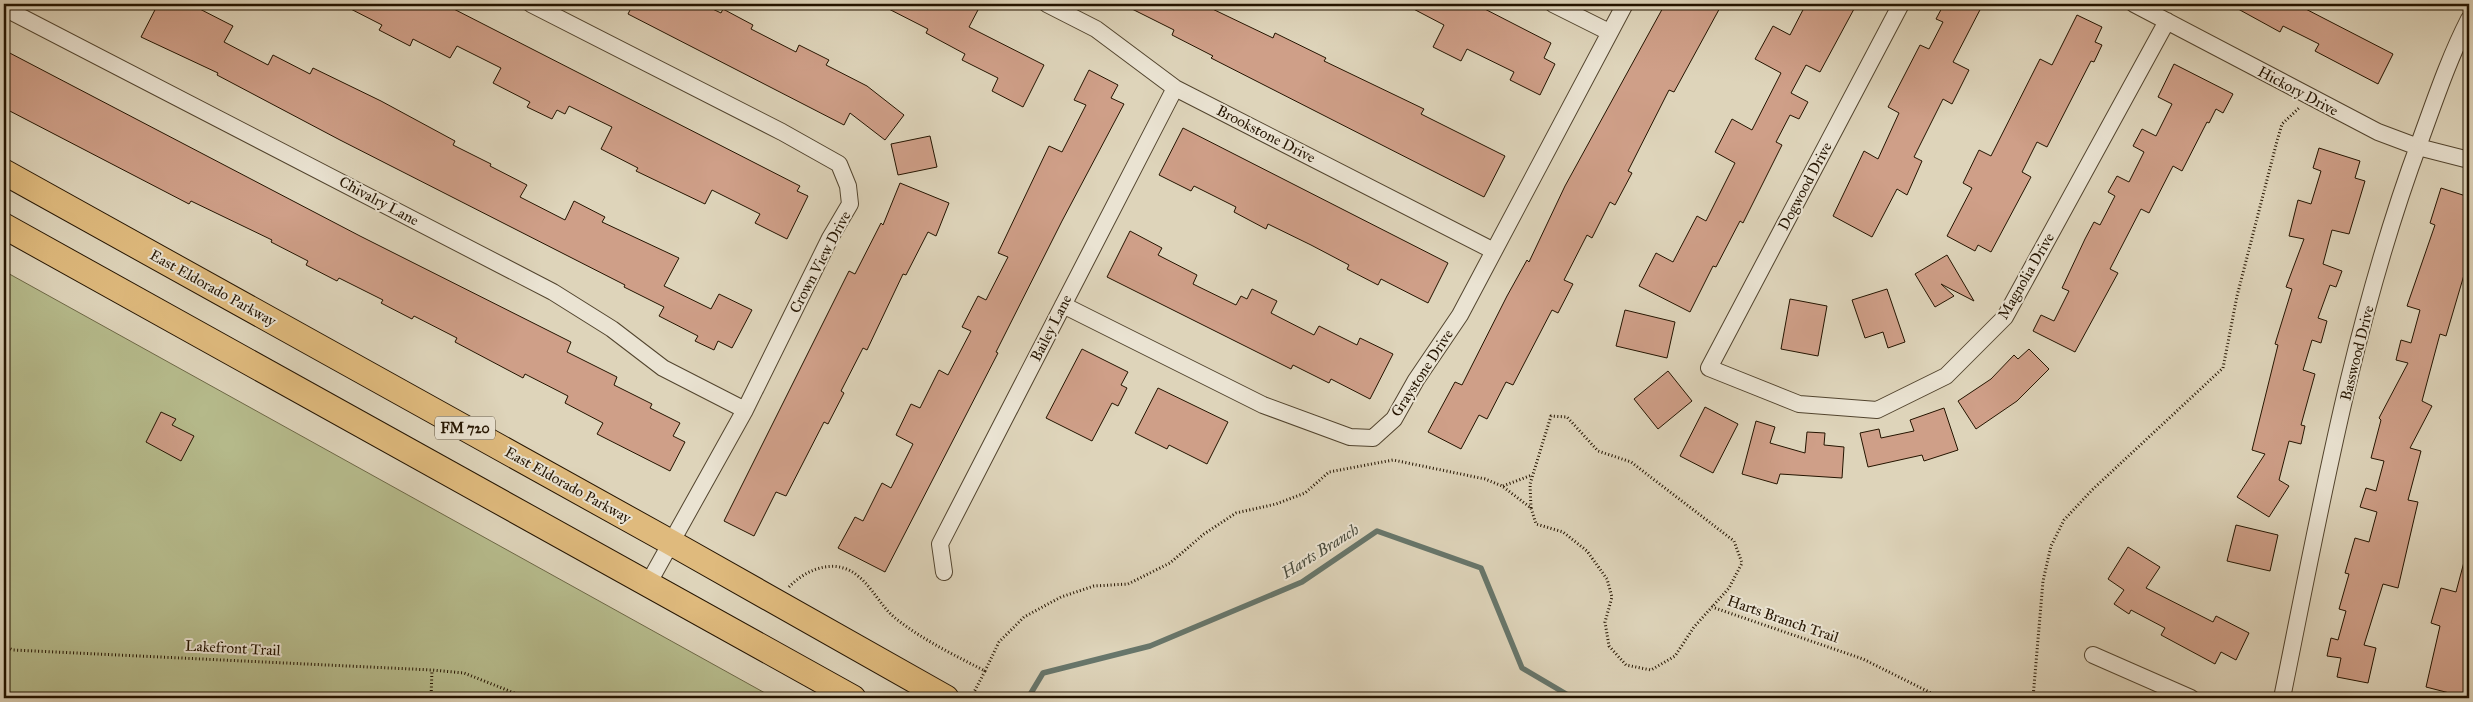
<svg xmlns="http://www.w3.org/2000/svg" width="2473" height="702" viewBox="0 0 2473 702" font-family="'IM FELL Great Primer',serif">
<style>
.green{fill:#b6bb8c;stroke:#6d6846}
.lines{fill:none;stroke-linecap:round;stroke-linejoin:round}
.stream{stroke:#67766b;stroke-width:5.5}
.building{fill:#cf9f88;stroke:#241400}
.street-casing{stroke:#52442e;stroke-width:18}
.primary-casing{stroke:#241400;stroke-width:27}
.path{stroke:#241400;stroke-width:3;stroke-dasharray:1 2.5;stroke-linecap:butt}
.street{stroke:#eae3d2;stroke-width:16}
.primary{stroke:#dfba7d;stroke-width:25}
.labels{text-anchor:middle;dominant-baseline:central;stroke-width:4;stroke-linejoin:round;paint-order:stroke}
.shield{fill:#eae3d2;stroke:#5f523f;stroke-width:1}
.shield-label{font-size:14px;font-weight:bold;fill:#241400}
.street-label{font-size:15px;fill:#241400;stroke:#eae3d2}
.water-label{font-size:16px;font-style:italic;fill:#4b4d3f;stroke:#eae3d2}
</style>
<rect width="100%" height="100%" fill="#ded4ba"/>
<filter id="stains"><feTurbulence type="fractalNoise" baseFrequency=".004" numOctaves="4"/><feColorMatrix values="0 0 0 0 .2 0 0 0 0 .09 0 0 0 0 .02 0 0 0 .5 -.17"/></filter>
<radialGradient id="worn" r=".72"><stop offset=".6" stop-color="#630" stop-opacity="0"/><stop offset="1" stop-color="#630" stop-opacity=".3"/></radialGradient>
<path class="green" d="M4,271L774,698H4Z"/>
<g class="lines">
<path class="stream" d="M1028,698L1043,673L1150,646L1302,582L1377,531L1481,568L1522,668L1573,698"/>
</g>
<path class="building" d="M158,4H190L233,26L224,42L268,65L273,55L310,74L313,68L381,101L455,141L453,145L491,164L490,166L527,185L520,197L565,220L574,201L605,217L602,222L679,258L664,286L711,309L719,294L752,310L732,348L718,341L714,350L695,341L698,336L659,316L664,307L624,287L625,285L340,140L217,75L218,73L141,37Z
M341,4H444L800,186L797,191L808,196L787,239L755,223L760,214L712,190L705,204L636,171L638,168L601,149L612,127L569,106L565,114L557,110L552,119L527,107L530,102L493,83L501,68L457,46L450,58L413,39L410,46L379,30L382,25Z
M633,4H702L721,13L723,9L753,25L751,29L796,52L799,45L829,60L826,65L867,86L904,115L885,140L850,113L844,125L628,14Z
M879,4H971L979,8L969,27L1044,65L1023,107L992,91L998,78L962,60L965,54L926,33L928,29Z
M1122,4H1202L1273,38L1275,33L1326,58L1324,61L1424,109L1421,114L1505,156L1484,197L1211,58L1213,56L1172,35L1174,30Z
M1404,4H1475L1551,43L1544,58L1555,64L1540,95L1510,80L1514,72L1467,49L1461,61L1433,47L1444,25Z
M1665,4H1722L1674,92L1669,90L1628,171L1632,173L1615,205L1610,202L1592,238L1587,235L1564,280L1573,284L1558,313L1552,310L1513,385L1506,382L1487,419L1479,415L1461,449L1428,432L1455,382L1462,385L1507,296L1527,260L1529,262L1565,186Z
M1806,4H1843L1854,9L1820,72L1806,65L1791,93L1808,102L1799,119L1790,115L1776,142L1782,145L1743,223L1740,221L1716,267L1713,266L1690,312L1639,286L1656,253L1673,262L1697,216L1706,221L1735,163L1715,152L1732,119L1752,130L1781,73L1755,59L1773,26L1790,35Z
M1944,4H1983L1953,62L1969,70L1952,104L1943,99L1914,157L1922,161L1907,195L1897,189L1872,237L1833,216L1864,151L1878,159L1899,113L1888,107L1920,45L1929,49L1943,22L1936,19Z
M2229,4H2296L2393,54L2378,84L2315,51L2319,44L2283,26L2280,32Z
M2077,15L2102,27L2095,42L2102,45L2094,62L2091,61L2047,147L2037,142L2022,172L2031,177L1991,252L1978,245L1975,251L1947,236L1972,188L1963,183L1979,150L1991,156L2040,59L2052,65Z
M4,50L360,236L571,342L567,352L617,377L614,385L652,404L650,408L680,423L673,436L685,442L670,471L597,434L603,423L565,403L568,396L525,374L523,378L455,342L457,338L414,316L412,319L381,303L383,300L339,278L337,281L306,265L308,261L271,242L272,240L191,201L189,204L4,108Z
M2174,64L2233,94L2223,113L2216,109L2209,123L2207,122L2182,171L2173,166L2149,213L2141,209L2110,269L2118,273L2075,352L2033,331L2041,315L2054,321L2069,291L2062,288L2085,239L2094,222L2100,225L2115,196L2108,192L2117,176L2129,182L2144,152L2133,146L2142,129L2156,136L2172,104L2158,97Z
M1089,70L1118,85L1111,98L1124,104L1062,221L996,352L998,353L885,572L838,548L855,517L863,521L882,483L891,488L913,444L896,435L911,404L920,408L939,370L948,375L971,331L962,327L978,296L986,300L1008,257L998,253L1049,146L1062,152L1086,105L1074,100Z
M1183,128L1448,263L1428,303L1381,279L1378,285L1347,269L1349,265L1311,245L1268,224L1266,229L1234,212L1236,207L1194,186L1191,191L1159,175Z
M930,136L937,167L898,175L891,144Z
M2319,148L2360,161L2355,178L2365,181L2349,234L2332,230L2323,264L2342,271L2336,287L2330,285L2318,318L2327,321L2321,343L2312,340L2303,370L2315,374L2301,425L2305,426L2301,444L2289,441L2279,480L2289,486L2269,517L2237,497L2265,454L2252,450L2278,345L2275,344L2292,289L2286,287L2304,239L2289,236L2298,200L2311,204L2321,171L2313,168Z
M900,183L949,203L936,236L928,232L906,275L903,274L867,350L863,348L841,391L844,393L828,424L824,422L786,496L776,492L754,536L724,521L849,271L855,274L881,223L883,225Z
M2441,188L2469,197V258L2446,336L2440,334L2422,401L2432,406L2410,448L2421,451L2408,500L2418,502L2398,588L2383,584L2364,645L2376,648L2368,683L2337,677L2341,658L2327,656L2331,638L2338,640L2346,611L2339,609L2349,574L2345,573L2355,538L2369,542L2377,512L2360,507L2366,488L2376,491L2384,461L2371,458L2381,420L2379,418L2408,363L2396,360L2401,340L2411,343L2420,310L2407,306L2435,225L2430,223Z
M1130,231L1162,248L1158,255L1197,275L1193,284L1236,305L1241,296L1247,299L1252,289L1277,301L1271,313L1314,335L1319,326L1357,345L1360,338L1393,354L1370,399L1331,379L1329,383L1293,365L1291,369L1107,277Z
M1947,255L1974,301L1941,284L1954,296L1935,307L1915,274Z
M1887,289L1905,342L1888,348L1883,332L1865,338L1852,300Z
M1790,299L1827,306L1818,356L1781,349Z
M1625,310L1675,322L1667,358L1616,346Z
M1082,349L1128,372L1121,385L1127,388L1118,406L1112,403L1092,441L1046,418Z
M2029,349L2049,369L2017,401L1976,429L1958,401L1991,379L2014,355L2018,359Z
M1668,371L1692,401L1658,429L1634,399Z
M1158,388L1228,422L1207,464L1169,445L1167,449L1135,433Z
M1705,407L1738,424L1713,473L1680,456Z
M1944,408L1958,450L1924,461L1922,455L1868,467L1860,433L1879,429L1881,438L1914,431L1910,420Z
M161,412L176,419L172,425L194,436L181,461L146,442Z
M1756,421L1775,427L1770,443L1805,453L1807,432L1825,433L1824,445L1844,447L1842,478L1780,474L1777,484L1742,474Z
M2236,525L2278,535L2270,571L2227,561Z
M2128,547L2160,567L2146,588L2213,622L2216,616L2249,633L2236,660L2221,652L2215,664L2161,635L2165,628L2131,610L2129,614L2114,604L2124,590L2108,579Z
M2464,562L2469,563V698L2426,687L2440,626L2431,623L2441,588L2456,592Z"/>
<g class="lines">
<defs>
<path id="street" d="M531,4L782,132L839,164L848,186L850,204L830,238L745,410L648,584
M1047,4L1096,29L1175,88L1494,251
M1553,4L1609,32
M1901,4L1709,368L1799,404L1877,410L1946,376L2005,317L2167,21
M2134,4L2378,132L2418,147L2469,160
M4,8L553,292L612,329L663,368L745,410
M1063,305L1263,405L1350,437L1373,438L1394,419L1416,380L1460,315L1625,4
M944,572L940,544L1175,88
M2093,655L2191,698
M2282,698C2320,511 2353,321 2420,141C2435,100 2449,58 2469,19"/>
<path id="primary" d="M4,172L670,542L946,698
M4,226L853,698"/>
</defs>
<use href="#street" class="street-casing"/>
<use href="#primary" class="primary-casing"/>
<path class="path" d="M1503,486L1532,475
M1531,508L1530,484L1551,416L1567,417L1598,451L1631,462L1734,541L1742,563L1729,588L1712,607
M789,587C806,569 836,557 858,576C874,589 882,609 899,621C925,641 956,656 985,671L971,698
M4,646L13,650L432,670L464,673L527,698
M985,671L999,642L1024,617L1061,597L1094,586L1128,584L1170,563L1204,534L1236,513L1276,504L1305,493L1329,472L1393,460L1485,479L1502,486L1531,508L1536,524L1563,532L1587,551L1607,579L1612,597L1605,622L1609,646L1626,665L1651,670L1675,656L1694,627L1712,607L1863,659L1941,698
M431,698L432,670
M2033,698L2043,581L2051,546L2064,520L2092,490L2223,368L2237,296L2277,141L2282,124L2299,108"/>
<use href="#street" class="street"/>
<use href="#primary" class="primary"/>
</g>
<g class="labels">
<rect class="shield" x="435" y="416.5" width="60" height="23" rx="4"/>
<g class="shield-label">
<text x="465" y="428">FM 720</text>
</g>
<g class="street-label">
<text transform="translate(2298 91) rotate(28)">Hickory Drive</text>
<text transform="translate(1266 134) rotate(27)">Brookstone Drive</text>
<text transform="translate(1805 186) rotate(-62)">Dogwood Drive</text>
<text transform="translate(379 201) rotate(28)">Chivalry Lane</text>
<text transform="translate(820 262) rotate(-62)">Crown View Drive</text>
<text transform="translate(2026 276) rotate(-60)">Magnolia Drive</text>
<text transform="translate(213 288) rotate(29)">East Eldorado Parkway</text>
<text transform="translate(1051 328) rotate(-63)">Bailey Lane</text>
<text transform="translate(2357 353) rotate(-76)">Basswood Drive</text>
<text transform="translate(1422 373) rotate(-57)">Graystone Drive</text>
<text transform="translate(568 485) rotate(29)">East Eldorado Parkway</text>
<text transform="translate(1783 619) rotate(19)">Harts Branch Trail</text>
<text transform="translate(233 648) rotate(3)">Lakefront Trail</text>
</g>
<g class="water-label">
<text transform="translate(1320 551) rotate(-32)">Harts Branch</text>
</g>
</g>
<rect width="2473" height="702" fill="none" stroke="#ded4ba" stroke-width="20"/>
<rect x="5" y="5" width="2463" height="692" fill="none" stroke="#241400" stroke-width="2.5"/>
<rect x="10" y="10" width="2453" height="682" fill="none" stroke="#241400"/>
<rect width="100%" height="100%" filter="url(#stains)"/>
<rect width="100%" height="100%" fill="url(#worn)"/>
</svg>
